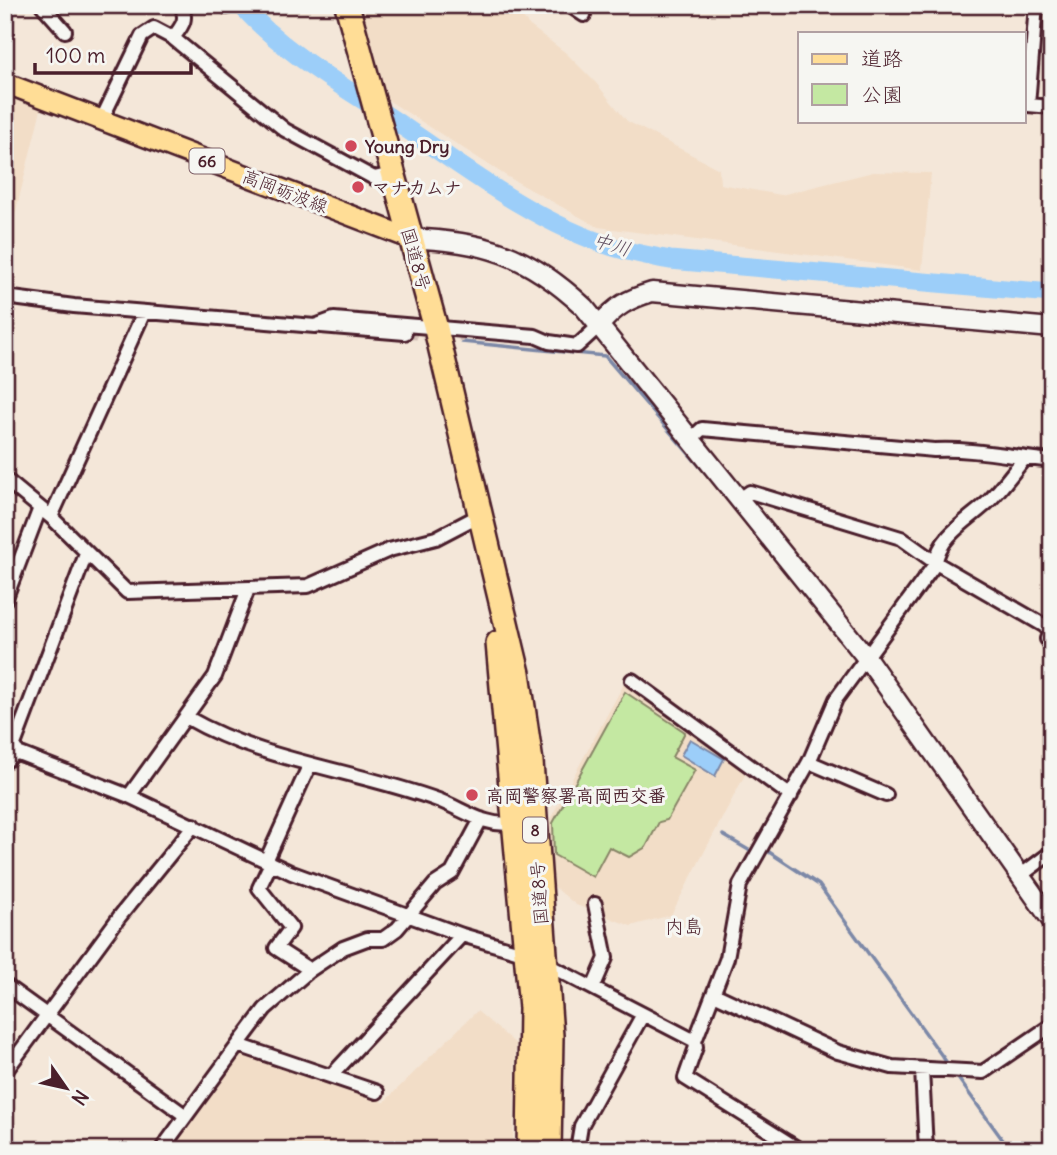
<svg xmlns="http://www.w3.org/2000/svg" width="1057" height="1155" viewBox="0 0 1057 1155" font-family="Delius,'Klee One',sans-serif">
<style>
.built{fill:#f2ddc7}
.green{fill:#c4e8a2;stroke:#878466;stroke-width:2}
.water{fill:#9ccef9;stroke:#7b88a7;stroke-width:2}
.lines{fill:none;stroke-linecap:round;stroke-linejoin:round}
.stream{stroke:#7b88a7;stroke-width:3.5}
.river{stroke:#9ccef9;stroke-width:19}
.street-tunnel{stroke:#d2bfb6;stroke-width:12;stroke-dasharray:12 6;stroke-linecap:butt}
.street-casing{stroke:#4a1f2b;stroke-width:18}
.secondary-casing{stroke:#4a1f2b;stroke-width:23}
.primary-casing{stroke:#4a1f2b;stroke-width:24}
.highway-casing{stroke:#4a1f2b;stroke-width:28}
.street{stroke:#f6f6f2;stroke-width:12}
.secondary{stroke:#f6f6f2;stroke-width:18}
.primary{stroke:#ffdd96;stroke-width:19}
.highway{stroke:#ffdd96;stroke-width:23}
.poi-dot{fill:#d1495b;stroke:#f6f6f2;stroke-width:2.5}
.labels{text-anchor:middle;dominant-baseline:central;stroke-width:6;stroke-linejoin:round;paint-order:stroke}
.shield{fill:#f6f6f2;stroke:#7e6067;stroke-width:2}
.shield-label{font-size:16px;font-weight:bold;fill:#4a1f2b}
.poi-label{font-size:18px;font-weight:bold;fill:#4a1f2b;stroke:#f6f6f2;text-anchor:start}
.street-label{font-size:18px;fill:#4a1f2b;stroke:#f6f6f2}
.water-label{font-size:19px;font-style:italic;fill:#5e4b5e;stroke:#f6f6f2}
.neighbourhood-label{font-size:19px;fill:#4a1f2b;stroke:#f6f6f2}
</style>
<rect width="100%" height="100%" fill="#f4e7d9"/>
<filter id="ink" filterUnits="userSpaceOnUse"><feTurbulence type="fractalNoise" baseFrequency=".0143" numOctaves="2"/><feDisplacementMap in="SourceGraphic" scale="14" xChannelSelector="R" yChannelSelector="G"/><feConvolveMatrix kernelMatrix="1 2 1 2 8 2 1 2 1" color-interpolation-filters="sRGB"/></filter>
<g filter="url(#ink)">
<path class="built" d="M357,5H511L530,26L566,53L596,83L627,121L719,169L720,184L781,195L873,172L931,173L922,270L598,227L508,177L380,95Z
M5,95L41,109L11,231L15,284H5Z
M625,682L747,771L671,915L631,926L576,905L551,884L548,823Z
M477,1011L516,1044L513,1150H167L241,1051L379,1098L383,1103Z"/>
<path class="green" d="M625,692L685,732L672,757L695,770L667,820L659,822L646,847L629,857L609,847L593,877L554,855L553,823Z"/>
<path class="water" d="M690,739L724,759L715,776L681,755Z"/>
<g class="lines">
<path class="stream" d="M462,342L605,356L733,505
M825,593L853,627
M887,672L1004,838
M723,835L752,852
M766,850L819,885L950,1067
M955,1074L1010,1150"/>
<path class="river" d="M241,5C282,51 338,83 389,117C460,164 531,221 613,247C632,253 651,256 670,260L1052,293"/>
<path class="street-tunnel" d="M405,333L463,336"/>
<defs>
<path id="street" d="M42,5L65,31
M225,5L227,7
M569,5L584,15
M1036,5L1028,105L1052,107
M173,38C182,26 188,20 181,5
M101,121L142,36L154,28L173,38L285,130L374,178L392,174
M5,297L74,306L315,326L334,319L535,336L549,342L577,346L600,325
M321,326L405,333
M692,438L702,429L934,450C973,448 1012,457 1052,461
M5,479L51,517L127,592L308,586L389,550L436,538L480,515
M740,499L750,492L901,538L936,563L1052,630
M51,517L144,312
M5,600L40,508
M1051,630L1047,639L1052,646
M632,680L791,796
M188,718C264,762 356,770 438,800C463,809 486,828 513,823
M5,748L129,796L292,873L462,935L530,955
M12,750L86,554
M5,762L17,751
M809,762L886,795
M129,796L215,676L248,589
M266,861L310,764
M271,863L259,888L291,928L276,948L310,970
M1020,876L1052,852
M546,964L695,1041
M5,985L186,1116
M593,988L606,958L595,904
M714,994L838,1052L892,1067L983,1072L1052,1025
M238,1045L265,1009L310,970L343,948L367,939H383L397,929L435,884L452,873L481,819
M922,1069L926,1150
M5,1072L120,916L194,825
M331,1076L462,935
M787,1142L800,1150
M161,1150L238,1045L377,1092
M577,1150L581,1126L642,1016
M787,1150V1142L685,1078L696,1047L695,1041L727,958L740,885L809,762L836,699L936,563C938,536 972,518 989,501C1002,488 1013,472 1025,458"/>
<path id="secondary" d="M409,238C486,242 526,253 584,307L866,657L1052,921
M600,325C615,306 629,299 652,292L1052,328"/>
<path id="primary" d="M5,83L409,238"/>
<path id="highway" d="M347,5L435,325L518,673L531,762L551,1036L549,1150
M498,643L531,1008L529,1150"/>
</defs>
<use href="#street" class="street-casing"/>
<use href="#secondary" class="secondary-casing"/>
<use href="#primary" class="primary-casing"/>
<use href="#highway" class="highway-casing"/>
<use href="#street" class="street"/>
<use href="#secondary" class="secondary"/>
<use href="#primary" class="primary"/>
<use href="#highway" class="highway"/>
</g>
</g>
<g class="poi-dot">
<circle cx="351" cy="146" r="7"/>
<circle cx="358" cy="187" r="7"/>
<circle cx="472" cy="795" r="7"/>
</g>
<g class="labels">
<g class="shield">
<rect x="189.5" y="148.5" width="35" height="25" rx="5"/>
<rect x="523" y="817.5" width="24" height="25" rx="5"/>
</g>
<g class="shield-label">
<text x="207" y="161">66</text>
<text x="535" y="830">8</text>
</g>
<g class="poi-label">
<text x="365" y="146">Young Dry</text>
<text x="372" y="187">マナカムナ</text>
<text x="486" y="795">高岡警察署高岡西交番</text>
</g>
<g class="street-label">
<text transform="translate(285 191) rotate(21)">高岡砺波線</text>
<text transform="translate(416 259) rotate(74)">国道8号</text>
<text transform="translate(539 893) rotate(-94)">国道8号</text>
</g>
<g class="water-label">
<text transform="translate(612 244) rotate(17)">中川</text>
</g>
<g class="neighbourhood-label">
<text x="684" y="926">内島</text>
</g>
</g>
<rect width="1057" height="1155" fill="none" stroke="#f6f6f2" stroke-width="28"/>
<rect x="14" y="14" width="1029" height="1127" fill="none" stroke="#4a1f2b" stroke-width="2.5" filter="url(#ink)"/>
<rect x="798" y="32" width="228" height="91" fill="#f6f6f2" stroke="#b1a0a2" stroke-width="2"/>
<rect x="812" y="54" width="35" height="10" fill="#ffdd96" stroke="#b1a0a2" stroke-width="2"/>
<text x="861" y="66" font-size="21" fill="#4a1f2b">道路</text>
<rect x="812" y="84" width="35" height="21" fill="#c4e8a2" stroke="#b1a0a2" stroke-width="2"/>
<text x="861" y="102" font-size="21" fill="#4a1f2b">公園</text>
<g transform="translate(66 1088) rotate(124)" stroke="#f6f6f2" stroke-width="5" paint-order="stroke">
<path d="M0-5L12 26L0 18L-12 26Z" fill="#4a1f2b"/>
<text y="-10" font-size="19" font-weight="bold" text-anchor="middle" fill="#4a1f2b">N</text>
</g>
<path d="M35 63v10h156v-10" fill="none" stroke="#4a1f2b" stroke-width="3.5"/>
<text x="46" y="63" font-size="21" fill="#4a1f2b" stroke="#f6f6f2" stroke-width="5" paint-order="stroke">100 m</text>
</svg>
